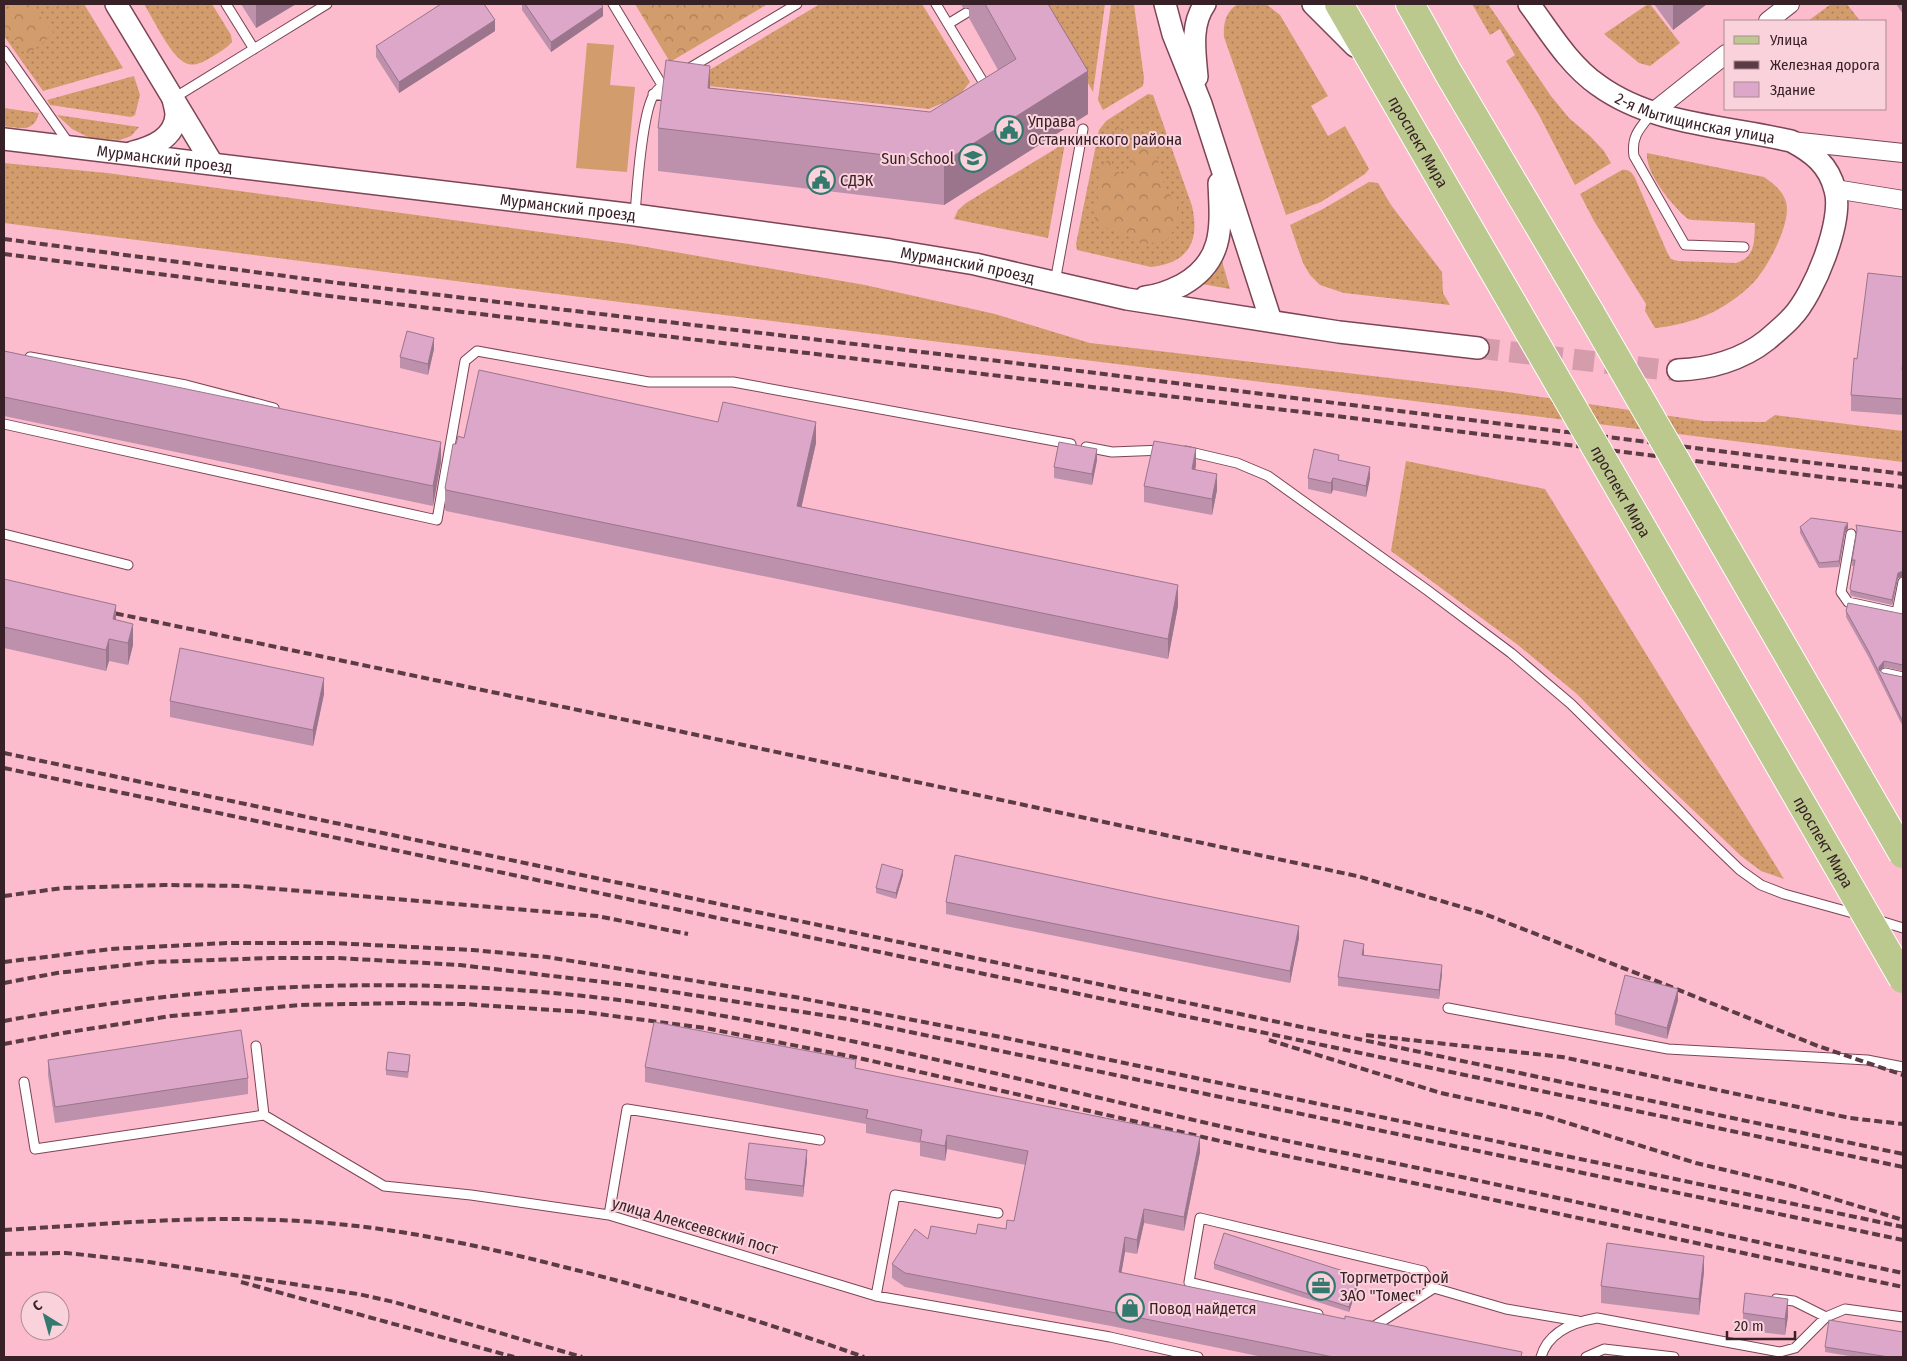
<svg xmlns="http://www.w3.org/2000/svg" width="1907" height="1361" viewBox="0 0 1907 1361" font-family="'Fira Sans Condensed',sans-serif">
<style>
.grass{fill:url(#grass-dots)}
.forest{fill:url(#forest-crowns)}
.pitch{fill:#d29c6d}
.lines{fill:none;stroke-linecap:round;stroke-linejoin:round}
.tertiary-tunnel{stroke:#d59dac;stroke-width:21;stroke-dasharray:21 11;stroke-linecap:butt}
.service-casing{stroke:#7b4555;stroke-width:11}
.minor-casing{stroke:#7b4555;stroke-width:20}
.tertiary-casing{stroke:#7b4555;stroke-width:24}
.primary-casing{stroke:#fff;stroke-width:30}
.service{stroke:#fff;stroke-width:9}
.minor{stroke:#fff;stroke-width:18}
.tertiary{stroke:#fff;stroke-width:21}
.primary{stroke:#bbc88e;stroke-width:28}
.rail{stroke:#5b3c44;stroke-width:4;stroke-dasharray:8 4;stroke-linecap:butt}
.primary-bridge-casing{stroke:#fff;stroke-width:30;stroke-linecap:butt}
.primary-bridge{stroke:#bbc88e;stroke-width:28}
.wall{fill:#bd90ac}
.shaded-wall{fill:#9a758c}
.building{fill:#dca7c8;stroke:#9a758c}
.labels{text-anchor:middle;dominant-baseline:central;stroke-width:4;stroke-linejoin:round;paint-order:stroke}
.street-label{font-size:16px;fill:#382027;stroke:#f9d2db}
.poi-label{font-size:16px;fill:#382027;stroke:#f9d2db;text-anchor:start}
</style>
<defs>
<pattern id="grass-dots" width="8" height="8" patternUnits="userSpaceOnUse" patternTransform="scale(1.25)"><rect width="8" height="8" fill="#d29c6d"/><path d="M2 2h.1M6 6h.1" fill="none" stroke="#ab7f5a" stroke-width="1.8" stroke-linecap="round"/></pattern>
<pattern id="forest-crowns" width="20" height="18" patternUnits="userSpaceOnUse" patternTransform="scale(1.25)"><rect width="20" height="18" fill="#d29c6d"/><path d="M2 6a3 3 0 1 1 6 0M12 15a3 3 0 1 1 6 0" fill="none" stroke="#ab7f5a"/></pattern>
</defs>
<rect width="100%" height="100%" fill="#fcbccd"/>
<path class="grass" d="M4,4H84L123,68L43,91L4,36Z
M144,4H212L231,35L232,42C226,49 218,53 210,58C203,62 196,66 188,64C172,60 153,18 144,4Z
M820,4H922L970,82L959,96L929,109L699,85L701,75Z
M1043,4H1105L1093,92Z
M1111,4H1134L1144,78L1143,86L1103,110L1098,100Z
M1238,4H1266L1280,15L1328,96L1311,106L1328,136L1345,126L1369,169L1365,174L1321,202L1286,215L1224,37C1223,23 1226,11 1238,4Z
M1472,4H1488L1551,96L1569,118L1590,136L1604,151L1611,163L1575,185L1539,115L1506,61L1515,55L1500,29L1490,35Z
M1648,4H1650L1680,43L1650,66L1639,63L1604,34Z
M1831,4H1847L1860,21H1808Z
M134,76L140,95L135,115L131,117L50,105L47,100Z
M1148,94L1153,95L1192,206C1200,241 1189,263 1151,267L1077,250L1076,244L1099,130L1106,121Z
M4,108L39,113C34,133 20,128 4,126Z
M57,115L139,127L131,136L120,140L90,138L72,129Z
M1065,143L1048,238L954,219L958,210L966,203Z
M1647,153L1764,177C1773,183 1783,191 1786,202C1792,223 1767,268 1754,282C1748,288 1740,295 1733,300C1709,317 1684,325 1655,328L1645,311L1646,304L1594,221L1580,194L1622,170C1628,169 1632,172 1635,178L1667,252L1671,259L1678,261L1736,263C1756,257 1754,241 1755,223L1692,220L1688,219C1673,207 1645,173 1647,153Z
M4,163L107,173L629,244L865,285L995,314L1090,343L1501,391L1704,421L1765,422L1775,415L1903,431V462L620,302L4,223Z
M1369,182L1378,183L1391,205L1442,272L1443,293L1450,305L1344,293L1320,285L1310,275L1303,263L1290,225L1323,209Z
M1222,261L1230,289L1202,284L1214,275Z
M1406,461L1545,489L1784,879L1761,871L1741,856L1645,764L1577,694L1518,645L1391,551Z"/>
<path class="forest" d="M16,4H30L54,34L27,55L4,25V13Z
M635,4H768L670,62Z
M1114,127L1137,132L1155,147L1163,182L1179,211V222L1166,241L1142,244L1120,232L1094,224L1100,167L1109,159L1122,177L1129,168L1131,145L1120,139Z"/>
<path class="pitch" d="M587,43L614,45L610,85L635,87L627,172L576,168Z"/>
<g class="lines">
<path class="tertiary-tunnel" d="M1478,348L1665,370H1678"/>
<defs>
<path id="service" d="M226,4L254,49
M613,4L662,85
M936,4L948,24L966,13
M948,24L988,90
M4,51L70,145
M688,69L797,4
M653,94L673,97
M174,98L327,4
M1652,113C1640,128 1631,136 1634,156L1685,245L1744,247
M635,214C637,190 642,109 655,93C659,87 666,83 673,79
M1055,282L1083,129
M30,357L186,385L274,408
M4,424L437,520L465,361L477,351L649,382H733L1071,444
M1086,447L1112,452L1163,450
M1186,451L1237,463L1268,476L1427,590L1511,653L1571,704L1714,845L1740,870L1761,885L1784,894L1860,915
M4,534L128,565
M1851,534L1841,592L1848,602L1903,614
M1897,612L1903,582
M1885,673L1903,677
M1877,920L1903,928
M1448,1008L1668,1049L1867,1060L1903,1067
M256,1046L264,1115
M24,1082L35,1149L264,1115
M264,1115L384,1186L471,1195L609,1215L876,1296L1110,1337L1198,1357
M609,1215L627,1109L820,1140
M876,1296L895,1195L998,1213
M1776,1299L1794,1301L1826,1317
M1318,1314L1189,1282L1200,1218L1423,1271L1434,1288L1506,1309L1578,1321
M1370,1326L1373,1327L1434,1288
M1541,1357C1548,1332 1574,1322 1597,1318L1780,1352L1795,1348L1826,1317L1845,1309L1903,1317
M1586,1357L1604,1349L1674,1357"/>
<path id="minor" d="M1768,21L1790,4
M1652,113L1726,54
M1791,141L1903,153
M1835,189L1903,200"/>
<g id="tertiary">
<path d="M116,4L212,163"/>
<path d="M1165,4L1173,34L1201,104L1271,321"/>
<path d="M1313,4L1355,46"/>
<path id="s1" d="M1529,4C1549,31 1569,65 1598,85C1653,125 1726,126 1791,141C1812,152 1829,165 1835,190C1844,220 1814,294 1792,317C1785,325 1775,333 1767,340C1742,360 1709,369 1678,370"/>
<path d="M1197,77C1195,53 1190,25 1205,4"/>
<path id="s2" d="M4,139L635,215L890,250L975,264L1127,299L1339,332L1478,348"/>
<path d="M133,152C152,147 175,138 176,115C176,110 174,104 173,99"/>
<path d="M1145,297C1158,296 1170,291 1182,285C1225,261 1221,226 1219,183"/>
</g>
<g id="primary">
<path id="s3" d="M1339,4L1514,306"/>
<path d="M1410,4L1449,74L1591,314"/>
</g>
</defs>
<use href="#service" class="service-casing"/>
<use href="#minor" class="minor-casing"/>
<use href="#tertiary" class="tertiary-casing"/>
<use href="#primary" class="primary-casing"/>
<use href="#service" class="service"/>
<use href="#minor" class="minor"/>
<use href="#tertiary" class="tertiary"/>
<use href="#primary" class="primary"/>
<path class="rail" d="M4,239L338,283L1015,363L1903,474
M4,254L337,297L1344,417L1903,487
M104,611L650,725L1357,876L1482,913L1654,980L1818,1046L1903,1075
M4,753L1903,1154
M4,768L1903,1167
M4,896L63,888L164,885L242,886L597,916L688,934
M4,962L111,949L227,943H332L473,950L547,957L795,997L1006,1038L1903,1227
M4,983L57,973L153,962L272,958H338L460,965L628,985L848,1019L1903,1240
M4,1021C198,984 397,975 593,997C693,1008 791,1028 889,1049C997,1073 1103,1099 1211,1124C1293,1143 1375,1159 1457,1176C1606,1208 1754,1242 1903,1273
M1366,1035L1562,1057L1850,1118L1903,1124
M1269,1040L1441,1093L1542,1115L1696,1163L1792,1186L1903,1220
M4,1044L63,1033L171,1016L300,1005L403,1003L464,1004L583,1012L705,1028L859,1058L1268,1152L1903,1287
M4,1230C95,1225 186,1216 277,1220C375,1223 470,1243 564,1267C665,1292 766,1322 864,1357
M4,1254L66,1253L142,1261L358,1294L394,1302L582,1357
M241,1282L514,1357"/>
<defs>
<g id="primary-bridge">
<path id="s4" d="M1514,306L1903,979"/>
<path d="M1591,314L1903,854"/>
</g>
</defs>
<use href="#primary-bridge" class="primary-bridge-casing"/>
<use href="#primary-bridge" class="primary-bridge"/>
</g>
<path class="wall" d="M241,4H296L256,28Z
M522,4H525L603,16L551,52L522,10Z
M961,4H1048L1088,114L944,205L658,171V128L710,88L930,112L998,70L969,18V8H963Z
M1654,4H1707L1673,30Z
M1896,4H1903V14Z
M495,31L399,93L376,57V46Z
M1903,277V415L1851,411V395L1857,359Z
M434,349L428,375L400,368V357Z
M4,351L441,462L433,506L4,416Z
M464,438L816,443L801,507L1178,606L1168,659L446,511L445,509V488L456,444Z
M1097,460L1092,485L1054,478V467Z
M1339,460L1370,478L1366,497L1333,490L1331,494L1308,489V478Z
M1196,465L1195,470L1217,490L1212,515L1144,502V486Z
M1856,525L1903,532V577L1898,578L1892,605L1852,596L1850,594V589L1854,566H1852V560L1857,533Z
M1800,527L1848,529L1845,533L1839,567L1819,568L1800,533Z
M4,579L116,620L133,645L128,665L109,661L106,671L4,648Z
M1846,611L1903,614V671L1884,667L1880,671L1883,673L1903,677V727L1869,658L1846,617Z
M324,694L313,746L170,717V701Z
M903,875L896,899L876,893V888Z
M946,902L1299,938L1290,983L946,914Z
M1364,953V955L1442,974L1439,999L1338,986V977Z
M1678,1000L1667,1039L1615,1025V1014Z
M48,1060L248,1078V1094L55,1123L48,1075Z
M410,1061L408,1078L386,1075V1070Z
M645,1067L856,1068L1200,1152L1184,1231L1144,1223L1137,1254L1125,1252L1121,1273L1522,1357H1263L1111,1326L905,1287L892,1278V1264L928,1239L976,1234L1006,1229L1014,1221L1026,1165L947,1149L945,1161L920,1156V1143L866,1133V1124L645,1082Z
M807,1161L803,1197L745,1190V1179Z
M1214,1264L1359,1282L1349,1312L1214,1269Z
M1704,1272L1699,1315L1601,1303V1286Z
M1743,1313L1788,1316L1785,1335L1743,1330Z
M1825,1347L1903,1357H1855L1825,1352Z"/>
<path class="shaded-wall" d="M256,4H296L256,28Z
M1673,4H1707L1673,30Z
M603,7V16L551,52V42Z
M495,20V31L399,93V82Z
M710,66V109L708,88Z
M1088,71V114L944,205V162Z
M434,338V349L428,375V364Z
M816,422V443L797,527V506Z
M441,442V462L433,506V486Z
M1196,448V465L1192,486V469Z
M1097,449V460L1092,485V474Z
M1370,467V478L1366,497V486Z
M1217,474V490L1212,515V499Z
M1333,478V490L1331,494V483Z
M1848,523V529L1845,533L1839,567V561L1845,527Z
M1903,571V577L1898,578L1892,605V600L1898,573Z
M1178,585V606L1168,659V639Z
M116,605V627L113,641V619Z
M133,624V645L128,665V643Z
M109,639V661L106,671V650Z
M1884,661V667L1879,672V667Z
M324,678V694L313,746V730Z
M903,870V875L896,899V893Z
M1299,926V938L1290,983V971Z
M1364,944V953L1362,964V955Z
M1442,965V974L1439,999V990Z
M1678,989V1000L1667,1039V1028Z
M947,1135V1149L945,1161V1146Z
M1200,1137V1152L1184,1231V1217Z
M807,1150V1161L803,1197V1186Z
M1144,1209V1223L1137,1254V1240Z
M1125,1237V1252L1119,1287V1272Z
M1704,1256V1272L1699,1315V1299Z
M1359,1276V1282L1349,1312V1307Z
M1788,1299V1316L1785,1335V1319Z"/>
<path class="building" d="M441,4H484L495,20L399,82L376,46Z
M525,4H601L603,7L551,42Z
M985,4H1048L1088,71L944,162L658,128L666,60L710,66L708,88L930,112L1016,59Z
M1868,273L1903,277V361L1902,370L1903,371V399L1851,395L1854,358L1857,359Z
M407,331L434,338L428,364L400,357Z
M4,351L441,442L433,486L4,397Z
M479,370L718,422L723,402L816,422L797,506L1178,585L1168,639L446,490L445,488L453,444H456L458,436L464,438Z
M1154,441L1196,448L1192,469L1217,474L1212,499L1144,486Z
M1059,442L1097,449L1092,474L1054,467Z
M1314,449L1339,455L1338,460L1370,467L1366,486L1333,478L1331,483L1308,478Z
M1811,518L1848,523L1845,527L1839,561L1819,563L1800,527Z
M1856,525L1903,532V571L1898,573L1892,600L1852,591L1850,589L1855,560H1852L1857,530Z
M4,579L116,605L113,619L133,624L128,643L109,639L106,650L4,627Z
M1848,603L1903,614V665L1884,661L1879,667V670L1883,673L1903,677V722L1869,652L1846,611Z
M180,648L324,678L313,730L170,701Z
M955,855L1157,898L1299,926L1290,971L946,902Z
M882,864L903,870L896,893L876,888Z
M1344,940L1364,944L1362,955L1442,965L1439,990L1338,977Z
M1625,975L1678,989L1667,1028L1615,1014Z
M654,1022L856,1060L855,1068L1200,1137L1184,1217L1144,1209L1137,1240L1125,1237L1119,1272L1345,1319V1316L1522,1352L1521,1357H1333L1111,1312L905,1273L892,1264L915,1229L928,1239L931,1226L976,1234L978,1224L1006,1229L1007,1220L1014,1221L1028,1151L947,1135L945,1146L920,1141L922,1130L866,1118L868,1110L645,1067Z
M241,1030L248,1078L55,1107L48,1060Z
M388,1052L410,1055L408,1072L386,1070Z
M749,1143L807,1150L803,1186L745,1179Z
M1224,1233L1359,1276L1349,1307L1214,1264Z
M1607,1243L1704,1256L1699,1299L1601,1286Z
M1745,1293L1788,1299L1785,1319L1743,1313Z
M1829,1320L1903,1332V1357H1889L1825,1347Z"/>
<defs>
<symbol id="civic-ring" viewBox="-11 -11 22 22"><circle r="9.5" fill="#f9d2db" stroke="#33796d" stroke-width="1.5"/><path d="M-.6-6.5H3V-4.5H.6V-3L4-1V1h2V6H-6V1h2V-1L-.6-3ZM-1.2 2.5V6h2.4V2.5Z" fill="#33796d"/></symbol>
<symbol id="school-ring" viewBox="-11 -11 22 22"><circle r="9.5" fill="#f9d2db" stroke="#33796d" stroke-width="1.5"/><path d="M0-5L7-2L0 1L-7-2ZM-4 1L0 2.5L4 1V4Q0 6-4 4Z" fill="#33796d"/></symbol>
<symbol id="office-ring" viewBox="-11 -11 22 22"><circle r="9.5" fill="#f9d2db" stroke="#33796d" stroke-width="1.5"/><path d="M-6-3h4V-5.5h4V-3h4V5H-6ZM-1-4.5V-3h2v-1.5ZM-6 0V1H6V0Z" fill="#33796d"/></symbol>
<symbol id="shop-ring" viewBox="-11 -11 22 22"><circle r="9.5" fill="#f9d2db" stroke="#33796d" stroke-width="1.5"/><path d="M-5-2.5h2.3a2.7 3.5 0 0 1 5.4 0H5L5.5 6h-11ZM-1.5-2.5h3a1.5 2.3 0 0 0-3 0Z" fill="#33796d"/></symbol>
</defs>
<g fill-rule="evenodd">
<use href="#civic-ring" x="993" y="114" width="32" height="32"/>
<use href="#school-ring" x="957" y="142" width="32" height="32"/>
<use href="#civic-ring" x="805" y="164" width="32" height="32"/>
<use href="#office-ring" x="1305" y="1270" width="32" height="32"/>
<use href="#shop-ring" x="1114" y="1292" width="32" height="32"/>
</g>
<g class="labels">
<g class="street-label">
<text stroke="none"><textPath href="#s1" startOffset="211">2-я Мытищинская улица</textPath></text>
<text stroke="none"><textPath href="#s3" startOffset="159">проспект Мира</textPath></text>
<text stroke="none"><textPath href="#s2" startOffset="162">Мурманский проезд</textPath></text>
<text stroke="none"><textPath href="#s2" startOffset="568">Мурманский проезд</textPath></text>
<text stroke="none"><textPath href="#s2" startOffset="972">Мурманский проезд</textPath></text>
<text stroke="none"><textPath href="#s4" startOffset="214">проспект Мира</textPath></text>
<text stroke="none"><textPath href="#s4" startOffset="619">проспект Мира</textPath></text>
<text transform="translate(695 1226) rotate(16)">улица Алексеевский пост</text>
</g>
<g class="poi-label">
<text x="1028" y="121">Управа<tspan x="1028" dy="18">Останкинского района</tspan></text>
<text x="954" y="158" text-anchor="end">Sun School</text>
<text x="840" y="180">СДЭК</text>
<text x="1340" y="1277">Торгметрострой<tspan x="1340" dy="18">ЗАО "Томес"</tspan></text>
<text x="1149" y="1308">Повод найдется</text>
</g>
</g>
<rect width="1907" height="1361" fill="none" stroke="#382027" stroke-width="10"/>
<rect x="1724" y="20" width="162" height="90" fill="#f9d2db" stroke="#ac8b93"/>
<rect x="1734" y="36" width="25" height="8" fill="#bbc88e" stroke="#ac8b93"/>
<text x="1770" y="45" font-size="15" fill="#382027">Улица</text>
<rect x="1734" y="61" width="25" height="8" fill="#5b3c44" stroke="#ac8b93"/>
<text x="1770" y="70" font-size="15" fill="#382027">Железная дорога</text>
<rect x="1734" y="82" width="25" height="15" fill="#dca7c8" stroke="#ac8b93"/>
<text x="1770" y="95" font-size="15" fill="#382027">Здание</text>
<g transform="translate(45 1316) rotate(323)"><circle r="24" fill="#f9d2db" stroke="#ac8b93"/>
<path d="M0-4L9 19L0 12L-9 19Z" fill="#33796d"/>
<text y="-8" font-size="14" font-weight="bold" text-anchor="middle" fill="#382027">С</text>
</g>
<path d="M1727 1331v8h68v-8" fill="none" stroke="#382027" stroke-width="2.5"/>
<text x="1734" y="1331" font-size="15" fill="#382027" stroke="#f9d2db" stroke-width="4" paint-order="stroke">20 m</text>
</svg>
